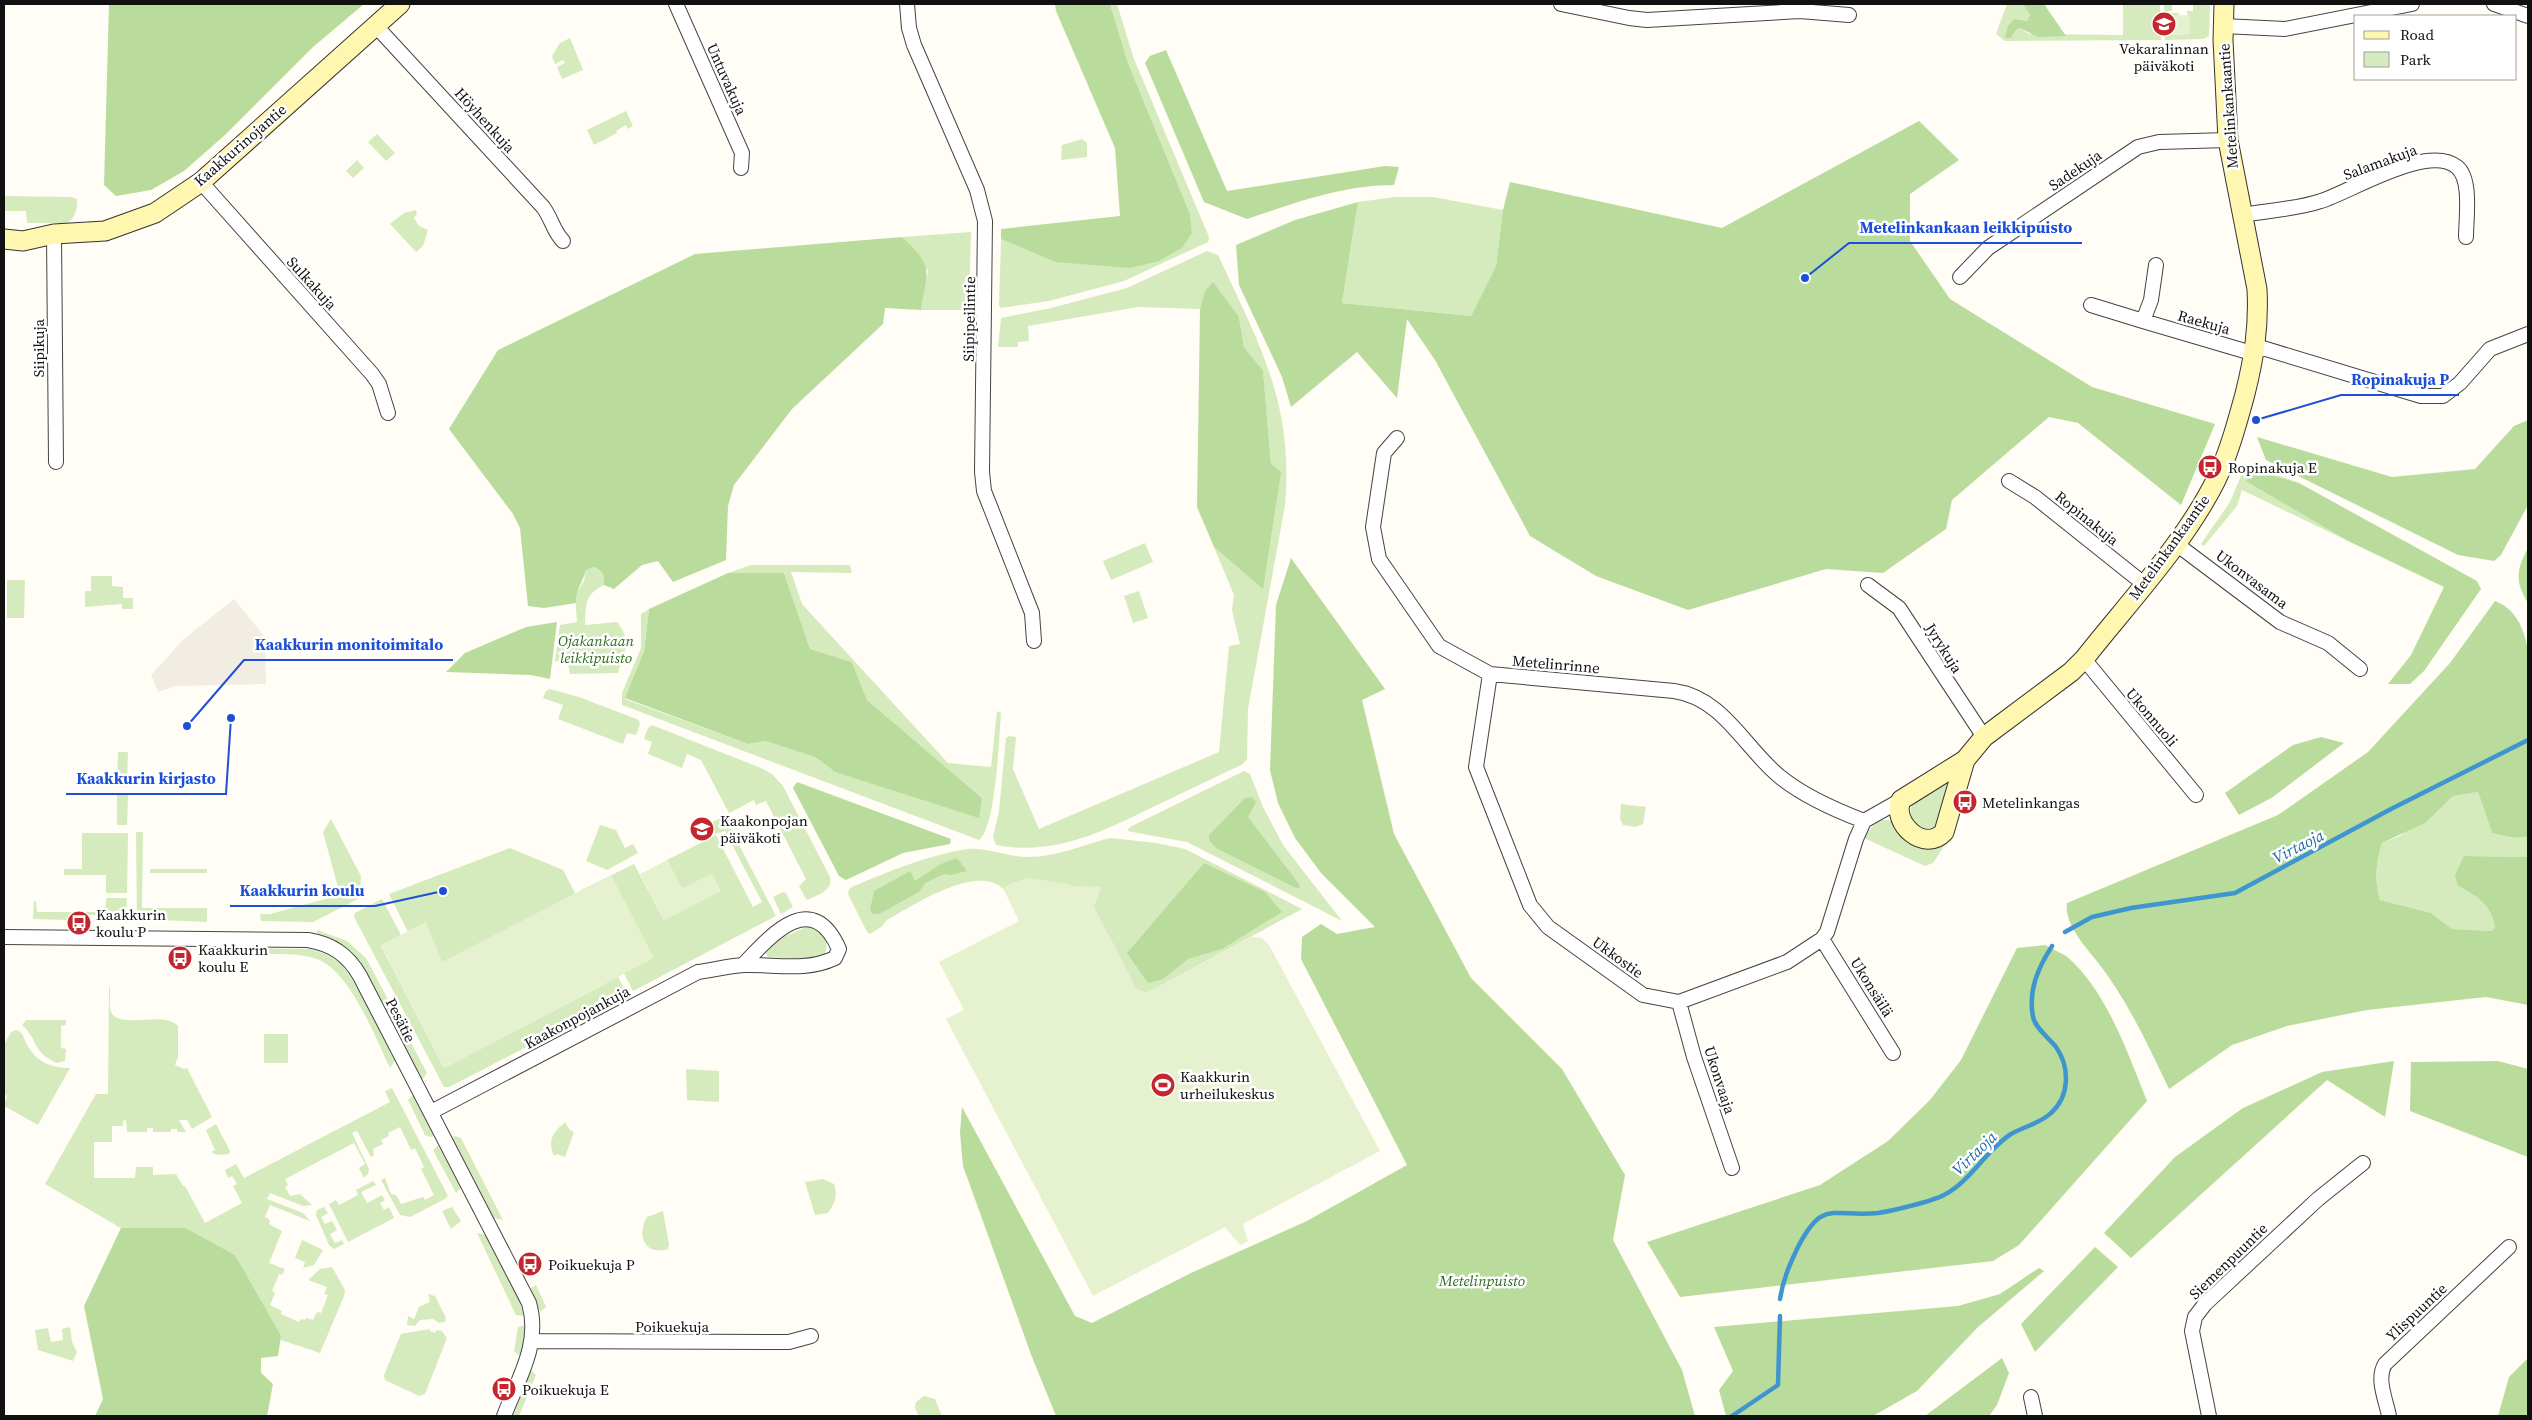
<svg xmlns="http://www.w3.org/2000/svg" width="2532" height="1420" viewBox="0 0 2532 1420" font-family="'Source Serif 4',serif">
<style>
.green{fill:#d5ebbd}
.forest{fill:#b9dc9c}
.pitch{fill:#e6f2cf}
.plaza{fill:#f1ede2}
.lines{fill:none;stroke-linecap:round;stroke-linejoin:round}
.stream{stroke:#3f96cf;stroke-width:4.5}
.street-casing{stroke:#444;stroke-width:16}
.secondary-casing{stroke:#333;stroke-width:21}
.street{stroke:#fff;stroke-width:14}
.secondary{stroke:#fff6b0;stroke-width:19}
.labels{text-anchor:middle;dominant-baseline:central;stroke-width:5;stroke-linejoin:round;paint-order:stroke}
.poi-label{font-size:15px;fill:#111;stroke:#fff;text-anchor:start}
.street-label{font-size:15px;fill:#111;stroke:#fff}
.park-label{font-size:15px;font-style:italic;fill:#2f6b1f;stroke:#fff}
.water-label{font-size:16px;font-style:italic;fill:#1768a6;stroke:#fff}
.leader{fill:none;stroke:#1d4ed8;stroke-width:2}
.callout-dot{fill:#1d4ed8;stroke:#fff;stroke-width:2}
.callout-label{font-size:16px;text-anchor:middle;font-weight:bold;fill:#1d4ed8;stroke:#fff;stroke-width:5;stroke-linejoin:round;paint-order:stroke}
</style>
<rect width="100%" height="100%" fill="#fffdf5"/>
<path class="green" d="M1110,4H1117L1134,59L1209,237L1208,242L1124,281L1049,301L1001,308L999,305L1001,239L1055,262L1192,233L1190,214L1128,63Z
M2007,4H2023L2030,15L2027,21L2014,19L2011,38L2016,30L2020,28L2029,34L2123,35V4H2160L2161,40L2005,41L1996,34Z
M2164,4H2172V11H2168V13H2179V15L2167,16L2168,35L2189,34L2187,11H2193V4H2210L2209,36L2203,39L2165,40Z
M570,38L583,70L562,79L557,67L565,63L563,60L555,64L552,56L560,43Z
M626,111L633,126L628,129L626,125L616,131L617,133L594,145L587,130Z
M377,134L395,153L386,161L368,142Z
M1082,139L1087,143V157L1061,160L1062,145Z
M357,160L364,168L353,178L346,171Z
M4,196L71,197L77,199C77,209 76,218 67,223H27L26,211H4Z
M1395,197H1433L1503,210L1496,266L1471,316L1342,303L1358,202Z
M416,210L417,214L414,218L419,226L428,230L423,246L416,252L390,224L404,213Z
M971,232L969,308L964,310H921L928,271L902,237Z
M1207,251L1218,255C1259,344 1294,403 1285,505L1248,709L1247,759L1243,764C1213,778 1183,793 1153,807C1102,832 1054,856 996,845L993,837L999,811L1006,738L1009,736L1016,737L1013,769L1039,829L1219,752L1229,646L1240,644L1232,610L1234,595L1214,547L1263,588L1271,464L1263,372L1244,347L1239,317L1205,291L1200,309L1138,307L1028,326L1029,341L1018,342V347H998L1001,318L1051,308L1127,288Z
M2246,464L2299,483L2261,472L2246,480L2348,541L2242,490L2237,506L2204,546L2201,544L2230,502Z
M1145,543L1153,562L1111,580L1103,561Z
M751,565H850L852,573L791,572L802,604L948,763L991,767L997,711L1001,713C999,738 996,828 979,840L622,705V693L641,648V614L649,609L644,651L625,699L748,744L765,741L815,757L835,772L982,798L867,700L852,662L810,649L784,573H728Z
M595,567L603,573L604,585C584,595 586,604 585,625L617,622C633,642 624,652 618,673L570,674L568,663L555,661L560,625L577,622L575,595L584,581L586,570Z
M91,576H112V586L123,587V598H133V609H122V604L85,607V591H91Z
M7,580H25L24,618H7Z
M1139,591L1148,618L1133,623L1124,596Z
M550,689L579,697L639,720L640,724L636,735L627,733L623,744L558,719L563,705L543,698L546,691Z
M652,725L761,768L772,774L783,786L830,877C833,891 818,894 808,900L806,899L799,886L806,879L766,801L756,805L754,800L729,813L701,760L687,754L682,768L648,754L652,742L644,739L648,728Z
M118,752H128L127,781H117Z
M1244,771L1250,774L1263,807L1283,845L1342,921L1187,842L1127,831L1130,827Z
M1950,780L1936,826L1929,830H1920C1894,801 1929,792 1950,780Z
M2478,792L2492,833L2514,838L2528,837V857L2464,856L2458,886C2478,896 2491,904 2495,927L2492,931L2452,929L2431,913L2380,900C2374,881 2376,863 2382,843L2400,836L2453,796Z
M117,795H128L127,825H117Z
M1621,804L1646,807L1643,824L1635,827L1623,825L1620,819Z
M724,816L776,916L633,991L581,890L634,864L664,920L720,891L712,874L682,889L667,860L716,835L753,907L762,902L725,831L716,834L710,826L711,823Z
M331,819L361,876L360,898L313,922L261,921L260,914H270L340,895L323,832Z
M1882,820H1888L1946,840V843L1933,863L1925,866L1866,839L1864,836L1874,825Z
M600,825L616,830L625,848L633,844L638,853L607,870L586,861Z
M136,832H143L142,908H207V922L137,919Z
M82,833H128L127,893H106V875H64V869H82Z
M1110,838L1156,843L1185,849L1302,909L1147,993L1136,989L1108,934L1019,921C1014,911 1010,893 1001,887C973,865 912,906 887,920L881,927L870,934L867,932L848,894L849,889L854,886C890,871 928,855 967,849C988,847 1007,857 1028,857C1057,857 1082,845 1110,838Z
M510,848L563,870L610,960L438,979L426,922L408,932L389,894Z
M150,869H207V873H150Z
M783,892L786,893L793,907L781,914L773,897Z
M106,898H127L126,915H68V920L33,919L34,901H36L37,912H106Z
M382,899L401,935L381,946L444,1068L605,984L615,970L627,995L449,1087H444L354,917L355,913Z
M811,925L817,928L827,942L825,955L804,959L768,957L765,952L774,941Z
M317,930L347,941L366,958L427,1073L422,1080L360,961L344,946L317,933Z
M239,948L308,949C319,951 330,955 339,963C356,976 383,1039 395,1061L390,1068C375,1037 350,971 317,959C296,951 257,955 233,955L234,950Z
M109,985C113,991 106,1008 113,1015C127,1028 164,1011 178,1026V1057L175,1065L184,1069L187,1068L212,1117L192,1129L187,1120H179L186,1132H177V1129H171V1132H153V1128H147V1132H127L126,1120L123,1121V1126H112V1142H94V1178H135L136,1167H153V1175L176,1174L183,1186H185L205,1223L242,1203L233,1186L237,1184L232,1176L228,1178L225,1170L236,1164L244,1178L390,1102L385,1091L392,1088L448,1196L445,1199L410,1217L400,1215L381,1180L385,1178L391,1194L396,1195L401,1204L423,1197L425,1200L434,1195L421,1169L424,1167L415,1148L411,1150L400,1127L388,1133L389,1136L381,1140L383,1144L373,1149L374,1155L371,1157L357,1131L352,1133L369,1169L368,1174L364,1178L359,1168L365,1164L354,1143L285,1179L288,1185L285,1187L290,1196L300,1194L312,1205L303,1206L270,1193L267,1199L303,1213L310,1221L270,1205L265,1217L270,1220L269,1224L282,1231L269,1263L285,1269L282,1275L279,1274L272,1291L275,1293L270,1305L282,1311L281,1314L299,1322L301,1319L305,1320L306,1318L313,1320L317,1312L321,1313L328,1295L324,1294L327,1287L308,1280L320,1269L332,1267L345,1290L344,1296L320,1353L281,1340L235,1255L186,1228H121L45,1184L96,1094H108Z
M26,1020H66V1025L61,1026V1048L66,1049L65,1061L57,1063C31,1052 38,1038 22,1025Z
M17,1030C23,1033 24,1038 26,1043C36,1062 51,1068 70,1068L38,1125L4,1106L7,1096L4,1094V1045L11,1032Z
M264,1034H288V1063H264Z
M686,1069L719,1071V1102L687,1100Z
M413,1095L434,1136L430,1137L425,1135L408,1100Z
M565,1122L570,1130L574,1132L565,1157L557,1154L554,1156C547,1141 553,1132 565,1122Z
M216,1124L230,1151L229,1154L217,1155L211,1152L215,1150L206,1130Z
M455,1136L461,1138L503,1220L494,1218L452,1137Z
M438,1145L461,1188L456,1193L433,1150Z
M823,1179L834,1184C838,1196 835,1202 828,1213L815,1215L805,1182Z
M373,1181L376,1185L361,1192L367,1203L382,1195L385,1200L380,1203L384,1210L389,1207L394,1218L348,1242L329,1204L336,1200L339,1205L358,1195L356,1190Z
M324,1207L328,1213L321,1217L325,1224L332,1221L337,1230L330,1234L335,1243L342,1240L344,1244L334,1249L329,1245L316,1215L317,1210Z
M452,1207L461,1221L451,1229L442,1211Z
M663,1211L669,1245L668,1249C645,1256 636,1236 647,1217Z
M477,1233L486,1235L519,1299L524,1316L516,1315Z
M302,1240L323,1250L314,1265L303,1268L305,1262L295,1258Z
M536,1285L546,1307L540,1312L531,1288Z
M428,1294L435,1296L446,1318L445,1322L439,1323L433,1319L420,1320L415,1326L407,1325L408,1316L414,1319L419,1307L430,1302Z
M525,1325L526,1333L520,1356L514,1351L518,1327Z
M70,1327L72,1342L77,1352L73,1361L38,1350L35,1330L48,1328L51,1342L63,1340L62,1329Z
M430,1329V1331L435,1333L436,1330L442,1331L447,1338L425,1394L419,1396L385,1380L384,1375L401,1334Z
M531,1370L536,1375L519,1416H512Z
M924,1396L935,1399L942,1416H919L915,1408L916,1402Z"/>
<path class="forest" d="M109,4H364L313,47L225,135L184,171L151,190L116,196L104,185Z
M1055,4H1110L1128,63L1190,214L1192,233L1182,248L1159,261L1130,268L1055,262L1001,239V229L1120,216L1115,148L1056,11Z
M2023,4H2044L2066,36L2038,37L2020,28L2016,30L2011,38H2005L2008,26L2014,19L2027,21L2030,15Z
M1166,50L1227,191L1385,166L1399,167L1394,185C1343,185 1294,203 1247,219L1204,202L1145,63L1150,56Z
M1919,121L1959,160L1910,194V241L1950,299L2092,387L2215,424L2181,505L2078,423L2049,417L1952,500L1946,529L1883,573L1826,569L1688,610L1596,576L1530,536L1435,360L1407,319L1397,398L1357,352L1291,407L1282,377L1239,285L1236,245L1295,220L1358,202L1342,303L1471,316L1496,266L1503,210L1510,182L1722,228Z
M902,237C934,267 928,269 921,310L885,308L883,324L792,409L734,485L728,506L726,560L673,582L658,561L642,565L614,589L604,585L603,573L595,567L586,570C583,582 575,591 576,603L544,608L528,606L520,528L513,514L449,429L498,350L695,254Z
M1213,282L1239,317L1244,347L1263,371L1271,464L1281,472L1263,589L1214,547L1197,507L1200,309L1205,291Z
M2528,420V505L2501,555L2494,561L2458,555L2266,460L2257,437L2392,477L2475,469L2514,426Z
M2261,472L2299,483L2477,581L2481,589L2424,671L2410,684H2388L2411,655L2444,587L2348,541L2246,481L2250,475Z
M2528,548V603C2515,582 2516,570 2528,548Z
M1291,558L1385,689L1362,700L1394,834L1471,978L1562,1069L1625,1175L1613,1240L1682,1370L1695,1416H1056L1032,1357L963,1166L960,1133L962,1107L1075,1316L1092,1323L1191,1273L1307,1221L1407,1165L1301,959L1302,937L1321,924L1337,934L1375,927L1321,873L1295,838L1278,803L1270,770L1276,605Z
M728,573H784L810,649L852,662L867,700L982,798L979,818L835,772L815,757L765,741L748,744L625,698L644,651L649,609Z
M2495,601C2516,609 2524,628 2528,650V837L2514,838L2492,833L2478,792L2453,796L2425,823L2382,843C2376,862 2374,881 2380,900L2431,913L2452,929L2492,931L2495,927C2491,904 2477,896 2458,886L2455,875L2464,856L2528,857V1005L2486,997L2367,1010L2287,1026L2232,1045L2169,1089C2148,1045 2127,999 2096,960C2084,945 2064,923 2067,903L2278,815L2368,752L2450,663Z
M557,622L550,679L531,675L446,672L465,653L526,627Z
M2321,737L2344,743L2273,797L2239,815L2225,793L2293,745Z
M797,782L951,839L950,844L903,853L846,880L839,876L793,788Z
M1252,797L1256,802L1248,817L1299,884L1300,888H1296L1216,848L1209,840V835L1245,798Z
M957,858L967,871L951,875L944,874L925,883L919,892L879,914H873L870,910L874,891L910,871L915,881L941,864Z
M1204,863L1265,892L1282,912L1222,949L1188,959L1163,979L1148,983L1127,953Z
M2045,945C2051,949 2060,952 2066,956C2106,989 2128,1054 2147,1101L2019,1245L1993,1261L1680,1297L1647,1242L1820,1185L1888,1141L1930,1100L1961,1060L2017,948Z
M2394,1061L2385,1117L2327,1080L2131,1258L2104,1233L2175,1157L2243,1108L2322,1072Z
M2498,1061L2528,1069V1157L2410,1111L2411,1062Z
M121,1228H186L235,1255L281,1336L278,1356L261,1358V1373L273,1384L267,1416H95L103,1399L84,1306Z
M2095,1247L2118,1267L2035,1352L2021,1324Z
M2039,1268L2044,1271L1977,1328L1917,1391L1873,1416H1726L1719,1390L1733,1371L1714,1327L1958,1306L2000,1294Z
M2002,1358L2009,1373L1997,1405L1989,1416H1925Z
M2528,1358V1416H2498L2509,1377Z"/>
<path class="pitch" d="M2167,15H2189L2190,34L2167,35Z
M667,860L682,889L712,874L721,891L664,920L640,874Z
M611,875L654,958L444,1068L381,945L426,922L442,962Z
M1029,878L1068,884L1071,886L1101,887L1094,907L1136,989L1147,993L1251,937L1262,938L1269,945L1380,1151L1243,1224L1248,1241L1240,1245L1225,1227L1093,1296L946,1019L964,1010L939,962L1019,921L1003,888L1011,883Z"/>
<path class="plaza" d="M234,599L265,637L266,684L175,686L158,692L151,675L185,638Z"/>
<g class="lines">
<path class="stream" d="M2065,932L2092,917L2131,908L2235,893L2391,809L2528,740
M1780,1299C1783,1280 1789,1266 1797,1249C1823,1197 1833,1218 1878,1213C1892,1211 1933,1201 1944,1195C1971,1181 1985,1151 2011,1134C2023,1127 2041,1123 2051,1113C2070,1096 2070,1067 2056,1047C2050,1039 2035,1028 2033,1017C2028,990 2038,968 2052,946
M1732,1416L1778,1385L1780,1316"/>
<defs>
<path id="street" d="M676,4L742,153L741,168
M907,4L909,28L914,45L977,190L985,221L982,472L984,491L1032,613L1034,641
M1561,4L1629,18L1647,20L1800,11L1849,15
M2494,4L2528,16
M375,25L543,207C552,219 553,231 563,241
M2223,26L2285,29L2412,4
M201,182L372,374L379,384L388,413
M2241,215C2265,211 2298,209 2321,201C2352,191 2428,143 2457,167C2472,179 2466,219 2466,237
M54,234L56,462
M2156,265L2151,300L2143,321L2255,354
M1960,277L1988,248L2138,147L2159,142L2228,140
M2091,305L2143,321
M2256,346L2421,396H2443L2460,383L2490,349L2528,334
M1397,438L1384,453L1373,527L1379,559L1439,646L1490,674L1674,691C1723,698 1744,747 1779,776C1803,796 1835,810 1864,821
M2009,481L2035,497L2144,584
M2175,543L2280,622L2328,643L2360,669
M1868,585L1899,608L1984,737
M2084,659L2196,795
M1490,674L1476,767L1530,905L1548,927L1643,995L1679,1002L1787,962L1822,939L1827,932L1856,839L1864,821L1901,800
M4,937L308,940C332,944 348,955 360,976L529,1303C541,1344 518,1379 504,1416
M1822,939L1893,1053
M1679,1002L1694,1057L1732,1168
M431,1112L698,972C713,970 728,966 744,965C774,964 806,972 835,958L839,949C812,888 771,935 743,965
M533,1341L789,1342L811,1336
M2031,1397L2035,1416
M2209,1416L2192,1331L2195,1317L2205,1304L2318,1199L2363,1163
M2389,1416C2386,1400 2376,1379 2385,1364L2509,1247"/>
<path id="secondary" d="M4,239L23,241L54,234L105,231L155,213L201,182L400,4
M1965,760L1944,832C1925,853 1891,824 1901,800L1965,760L1984,737L2071,672L2084,659C2128,603 2184,544 2216,480C2229,453 2237,423 2245,394C2254,358 2259,327 2257,289L2228,140L2223,40L2224,4"/>
</defs>
<use href="#street" class="street-casing"/>
<use href="#secondary" class="secondary-casing"/>
<use href="#street" class="street"/>
<use href="#secondary" class="secondary"/>
</g>
<defs>
<symbol id="school-disc" viewBox="-11 -11 22 22"><circle r="9.5" fill="#c4262e" stroke="#fff"/><path d="M0-5L7-2L0 1L-7-2ZM-4 1L0 2.5L4 1V4Q0 6-4 4Z" fill="#fff"/></symbol>
<symbol id="bus-disc" viewBox="-11 -11 22 22"><circle r="9.5" fill="#c4262e" stroke="#fff"/><path d="M-5-6H5V4H4V6H2V4H-2V6H-4V4H-5ZM-3.5-4V0h7V-4ZM-3.5 1.2v1.5H-2V1.2ZM2 1.2v1.5H3.5V1.2Z" fill="#fff"/></symbol>
<symbol id="stadium-disc" viewBox="-11 -11 22 22"><circle r="9.5" fill="#c4262e" stroke="#fff"/><path d="M0-5a6.5 5 0 1 0 0 10a6.5 5 0 1 0 0-10ZM-3.5-1.8h7v3.6h-7Z" fill="#fff"/></symbol>
</defs>
<g fill-rule="evenodd">
<use href="#school-disc" x="2150" y="10" width="28" height="28"/>
<use href="#bus-disc" x="2196" y="453" width="28" height="28"/>
<use href="#bus-disc" x="1951" y="788" width="28" height="28"/>
<use href="#school-disc" x="688" y="815" width="28" height="28"/>
<use href="#bus-disc" x="65" y="909" width="28" height="28"/>
<use href="#bus-disc" x="166" y="944" width="28" height="28"/>
<use href="#stadium-disc" x="1149" y="1071" width="28" height="28"/>
<use href="#bus-disc" x="516" y="1250" width="28" height="28"/>
<use href="#bus-disc" x="490" y="1375" width="28" height="28"/>
</g>
<g class="labels">
<g class="poi-label">
<text x="2164" y="48" text-anchor="middle">Vekaralinnan<tspan x="2164" dy="17">päiväkoti</tspan></text>
<text x="2228" y="467">Ropinakuja E</text>
<text x="1982" y="802">Metelinkangas</text>
<text x="720" y="820">Kaakonpojan<tspan x="720" dy="17">päiväkoti</tspan></text>
<text x="96" y="914">Kaakkurin<tspan x="96" dy="17">koulu P</tspan></text>
<text x="198" y="949">Kaakkurin<tspan x="198" dy="17">koulu E</tspan></text>
<text x="1180" y="1076">Kaakkurin<tspan x="1180" dy="17">urheilukeskus</tspan></text>
<text x="548" y="1264">Poikuekuja P</text>
<text x="522" y="1389">Poikuekuja E</text>
</g>
<g class="street-label">
<text transform="translate(727 79) rotate(66)">Untuvakuja</text>
<text transform="translate(2228 106) rotate(-94)">Metelinkankaantie</text>
<text transform="translate(485 120) rotate(48)">Höyhenkuja</text>
<text transform="translate(240 145) rotate(-41)">Kaakkurinojantie</text>
<text transform="translate(2380 162) rotate(-20)">Salamakuja</text>
<text transform="translate(2075 170) rotate(-34)">Sadekuja</text>
<text transform="translate(312 283) rotate(48)">Sulkakuja</text>
<text transform="translate(969 319) rotate(-89)">Siipipeilintie</text>
<text transform="translate(2204 322) rotate(16)">Raekuja</text>
<text transform="translate(38 348) rotate(-90)">Siipikuja</text>
<text transform="translate(2087 518) rotate(39)">Ropinakuja</text>
<text transform="translate(2169 547) rotate(-54)">Metelinkankaantie</text>
<text transform="translate(2252 579) rotate(37)">Ukonvasama</text>
<text transform="translate(1944 648) rotate(58)">Jyrykuja</text>
<text transform="translate(1556 664) rotate(5)">Metelinrinne</text>
<text transform="translate(2152 717) rotate(50)">Ukonnuoli</text>
<text transform="translate(1618 957) rotate(36)">Ukkostie</text>
<text transform="translate(1872 987) rotate(58)">Ukonsäilä</text>
<text transform="translate(577 1017) rotate(-28)">Kaakonpojankuja</text>
<text transform="translate(401 1020) rotate(63)">Pesätie</text>
<text transform="translate(1720 1080) rotate(72)">Ukonvaaja</text>
<text transform="translate(2228 1261) rotate(-44)">Siemenpuuntie</text>
<text transform="translate(2416 1312) rotate(-43)">Ylispuuntie</text>
<text x="672" y="1326">Poikuekuja</text>
</g>
<g class="park-label">
<text x="596" y="640">Ojakankaan<tspan x="596" dy="17">leikkipuisto</tspan></text>
<text x="1482" y="1280">Metelinpuisto</text>
</g>
<g class="water-label">
<text transform="translate(2298 846) rotate(-27)">Virtaoja</text>
<text transform="translate(1974 1153) rotate(-44)">Virtaoja</text>
</g>
</g>
<path class="leader" d="M1805 278L1849 243H2082M2256 420L2341 395H2459M187 726L244 660H453M231 718L226 794H66M443 891L375 906H230"/>
<g class="callout-dot">
<circle cx="1805" cy="278" r="5"/>
<circle cx="2256" cy="420" r="5"/>
<circle cx="187" cy="726" r="5"/>
<circle cx="231" cy="718" r="5"/>
<circle cx="443" cy="891" r="5"/>
</g>
<g class="callout-label">
<text x="1966" y="233">Metelinkankaan leikkipuisto</text>
<text x="2400" y="385">Ropinakuja P</text>
<text x="349" y="650">Kaakkurin monitoimitalo</text>
<text x="146" y="784">Kaakkurin kirjasto</text>
<text x="302" y="896">Kaakkurin koulu</text>
</g>
<rect width="2532" height="1420" fill="none" stroke="#111111" stroke-width="10"/>
<rect x="2354" y="15" width="162" height="65" fill="#ffffff" stroke="#a0a0a0"/>
<rect x="2364" y="31" width="25" height="8" fill="#fff6b0" stroke="#a0a0a0"/>
<text x="2400" y="40" font-size="15" fill="#111111">Road</text>
<rect x="2364" y="52" width="25" height="15" fill="#d5ebbd" stroke="#a0a0a0"/>
<text x="2400" y="65" font-size="15" fill="#111111">Park</text>
</svg>
